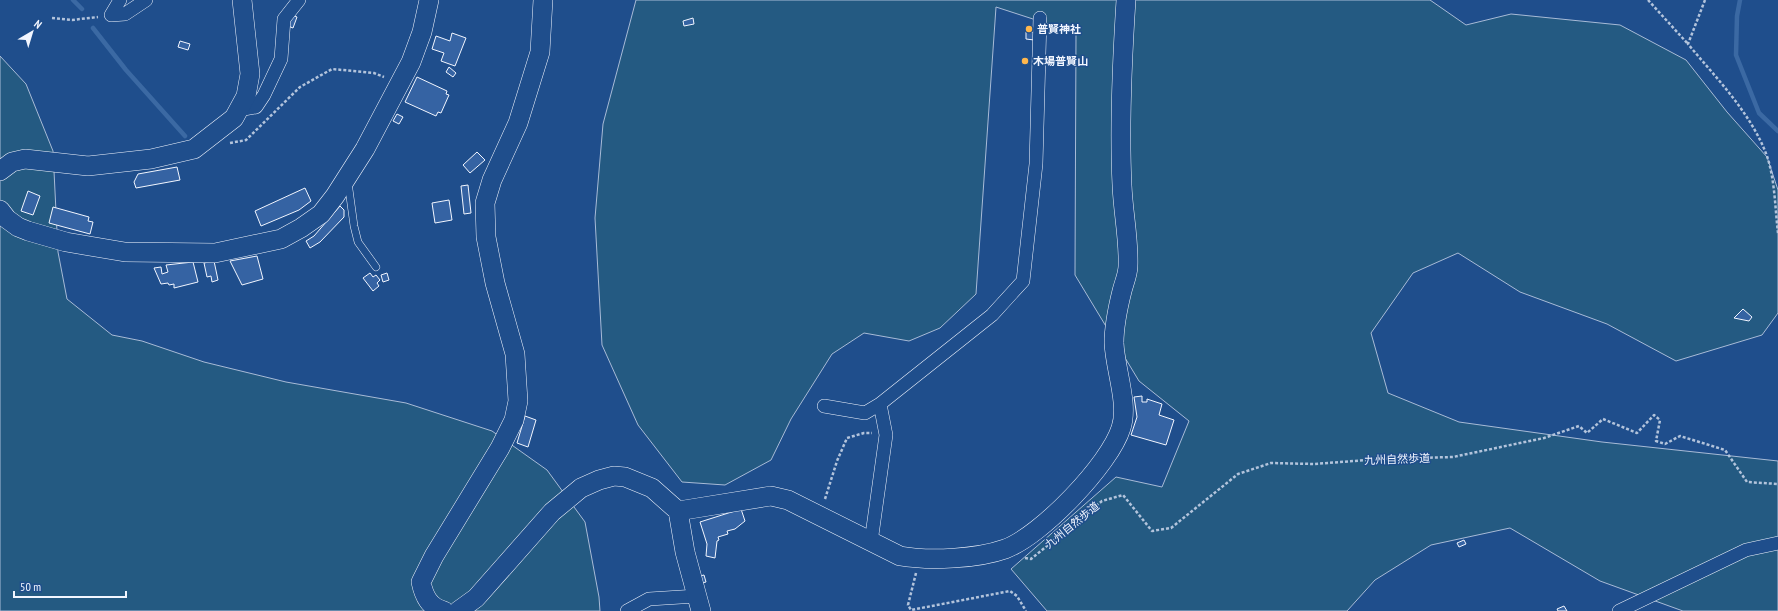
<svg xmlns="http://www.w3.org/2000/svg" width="1778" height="611" viewBox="0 0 1778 611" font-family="'PT Sans Narrow','Noto Sans JP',sans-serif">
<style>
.green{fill:#245a82;stroke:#a8bbd7}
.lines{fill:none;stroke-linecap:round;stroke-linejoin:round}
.stream{stroke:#3b69a3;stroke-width:4.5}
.building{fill:#3563a3;stroke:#f2f6ff}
.lane-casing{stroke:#f2f6ff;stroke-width:8}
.street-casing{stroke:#f2f6ff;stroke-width:14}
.secondary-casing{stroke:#f2f6ff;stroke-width:20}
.path{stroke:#b3c4dc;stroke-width:2.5;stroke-dasharray:3 2;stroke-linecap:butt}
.lane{stroke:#1f4e8c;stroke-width:7}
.street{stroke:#1f4e8c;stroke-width:13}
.secondary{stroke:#1f4e8c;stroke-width:19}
.poi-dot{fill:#ffb74d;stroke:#1f4e8c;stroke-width:1.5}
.labels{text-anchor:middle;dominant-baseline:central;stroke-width:3;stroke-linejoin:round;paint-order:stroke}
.poi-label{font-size:11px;font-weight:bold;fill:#f2f6ff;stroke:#1f4e8c;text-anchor:start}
.street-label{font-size:11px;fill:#f2f6ff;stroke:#1f4e8c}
</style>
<rect width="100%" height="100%" fill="#1f4e8c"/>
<path class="green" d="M636,0H1430L1466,25L1511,14L1620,25L1686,60L1727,112L1767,157L1778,190V313L1762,335L1676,361L1607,324L1520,292L1458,253L1413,273L1371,333L1388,393L1459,422L1602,442L1778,461V611H1683L1600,581L1510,528L1431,545L1375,580L1347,611H1047L1011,569L1116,477L1162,487L1189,421L1139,381L1075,275L1076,33L996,7L976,294L940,328L909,341L864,333L832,354L791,419L771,460L725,485L682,482L638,425L602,345L595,218L603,124Z
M0,56L26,84L53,151L58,252L67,299L112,335L142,341L204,362L286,382L406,403L492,431L547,470L585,522L599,597L600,611H0Z"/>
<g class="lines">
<path class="stream" d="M73,0L82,9
M1740,0L1737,16L1736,55L1759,113L1778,131
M93,28L126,70L185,136"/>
</g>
<path class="building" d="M292,15L297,17L293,28L288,26Z
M693,18L694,24L684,26L683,21Z
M1026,32H1035L1034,40L1026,39Z
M452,33L466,38L455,66L441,61L444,53L432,49L436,36L450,41Z
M180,41L190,44L188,50L178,47Z
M449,67L456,73L453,77L446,72Z
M417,77L447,91L446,94L449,95L441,113L438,112L436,116L405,102Z
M397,114L403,117L399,124L393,121Z
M477,152L485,160L470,173L463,165Z
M177,167L180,180L136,188L134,182L138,174Z
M468,185L471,213L464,214L461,186Z
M305,188L311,201L299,210L261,226L255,211Z
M28,191L40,196L33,215L21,211Z
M449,200L452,220L435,223L432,203Z
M340,206L344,210V217L320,242L310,248L306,241L314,236Z
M53,207L89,217L88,221L93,222L90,234L49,223Z
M257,256L263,279L242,285L230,261Z
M214,261L218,280L212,282L211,276L207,277L204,263Z
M193,262L198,282L174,288V284L169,285L168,283L161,284L154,268L161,267L162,274L168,272L166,265Z
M370,273L373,277L376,275L380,280L377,283L379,286L373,291L363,278Z
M387,273L389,280L383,282L381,275Z
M1743,309L1752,317L1749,321L1734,318Z
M1142,396V402H1147V399L1162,404L1159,415L1174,420L1166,445L1131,435L1137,417L1134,397Z
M525,416L536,420L528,447L517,443Z
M741,509L745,521L735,529L727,531L728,534L718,537L719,540L717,541L715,558L706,556L707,544L700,522Z
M1464,540L1466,544L1459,547L1457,543Z
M704,575L706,582L702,583L700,576Z
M1564,606L1567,611H1558L1557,609Z"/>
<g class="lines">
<defs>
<path id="lane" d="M348,182L354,226L358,242L376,267"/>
<path id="street" d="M120,0L111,15L125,14L146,0
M238,110L256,107L264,95L281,59L284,19L299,0
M824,406L865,413L880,404
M871,542L886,435L880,404L992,315L1023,281L1036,164L1040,18
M627,611L649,599L697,596
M1619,611L1746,550L1778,543"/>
<path id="secondary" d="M0,171L12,162L25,159L88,166L151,159L194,149L234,118L246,96L250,74L242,0
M0,210L7,219L18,227L28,231L66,242L125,252L215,253L281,239L301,228L321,214L335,196L365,149L411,62L422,32L429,0
M678,511L771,496L788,500L900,556C929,561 977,559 1005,549C1041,536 1110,464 1121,428C1129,404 1115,369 1114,343C1114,326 1118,307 1122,291C1124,283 1128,274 1128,266C1129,239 1123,212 1122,185C1119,123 1122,62 1126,0
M444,611C429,607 424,596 421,582L434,556L500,448L514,420L518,401L515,354L495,283L486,237L485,203L492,180L518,123L540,52L543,0
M458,611L476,598L552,512L581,488L599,480L614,476L625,477L652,488L678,511L685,552L701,611"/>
</defs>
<use href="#lane" class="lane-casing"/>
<use href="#street" class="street-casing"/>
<use href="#secondary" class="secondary-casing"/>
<path class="path" d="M1648,0L1688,44
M1705,0L1688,44C1717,79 1751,113 1767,156C1775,180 1775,208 1778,233
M52,18L72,20L98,17
M230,143L246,140L300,87L332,69L374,73L384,77
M825,499L837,461L847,438L864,433H872
M1025,558L1031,559L1102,501L1123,495L1152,531L1171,528L1238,474L1271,463L1314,464L1380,459L1453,457L1544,438L1579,426L1587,433L1603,419L1637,433L1654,415L1660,420L1656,441L1665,444L1680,436L1725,450L1747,482L1778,484
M916,573L908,605L911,610L1010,591L1017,596L1026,611"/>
<use href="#lane" class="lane"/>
<use href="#street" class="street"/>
<use href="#secondary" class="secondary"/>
</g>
<g class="poi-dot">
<circle cx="1029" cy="29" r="4"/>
<circle cx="1025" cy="61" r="4"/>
</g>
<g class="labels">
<g class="poi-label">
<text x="1037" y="29">普賢神社</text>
<text x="1033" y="61">木場普賢山</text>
</g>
<g class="street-label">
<text transform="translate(1397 459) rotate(-2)">九州自然歩道</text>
<text transform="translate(1072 525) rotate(-39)">九州自然歩道</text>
</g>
</g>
<g transform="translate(32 32) rotate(38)" stroke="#1f4e8c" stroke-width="3" paint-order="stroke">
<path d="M0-3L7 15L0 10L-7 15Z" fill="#f2f6ff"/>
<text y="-6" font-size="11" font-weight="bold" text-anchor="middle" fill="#f2f6ff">N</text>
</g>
<path d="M14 591v6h112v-6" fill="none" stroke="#f2f6ff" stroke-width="2"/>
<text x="20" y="591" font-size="12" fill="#f2f6ff" stroke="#1f4e8c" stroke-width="3" paint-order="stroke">50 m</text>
</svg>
